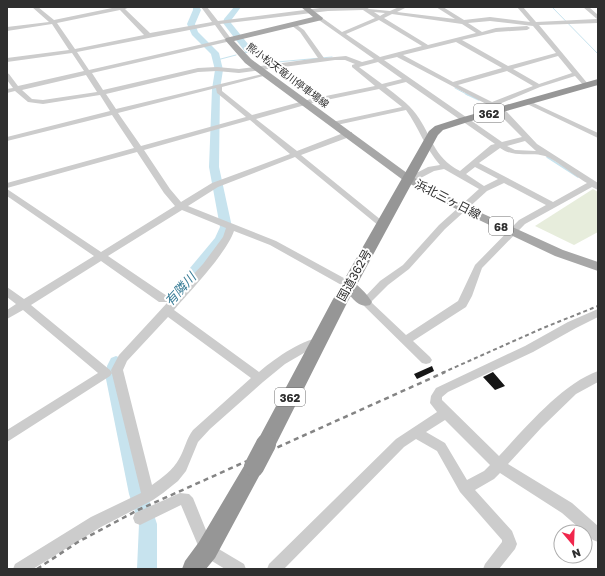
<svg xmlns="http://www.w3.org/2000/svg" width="605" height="576" viewBox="0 0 605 576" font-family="'Golos Text','Noto Sans JP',sans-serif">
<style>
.green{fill:#e7eddc}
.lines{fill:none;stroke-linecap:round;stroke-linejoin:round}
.stream-far1{stroke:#c7e3ee;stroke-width:1}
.stream{stroke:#c7e3ee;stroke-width:1.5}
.river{fill:#c7e3ee;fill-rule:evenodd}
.building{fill:#161616}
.minor{fill:#ccc;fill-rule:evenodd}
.major{fill:#a7a7a7;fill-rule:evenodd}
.highway{fill:#969696;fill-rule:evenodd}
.rail-far1{stroke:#848484;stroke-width:2;stroke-dasharray:4 3;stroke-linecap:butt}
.rail{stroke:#848484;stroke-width:2.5;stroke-dasharray:5 4;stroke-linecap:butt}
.highway-bridge{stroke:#969696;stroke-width:20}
.labels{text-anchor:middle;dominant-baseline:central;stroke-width:4;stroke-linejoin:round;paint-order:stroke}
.far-street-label{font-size:10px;fill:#2f2f2f;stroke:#fff}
.shield{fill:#fff;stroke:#6d6d6d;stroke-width:1}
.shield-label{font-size:11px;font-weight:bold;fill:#2f2f2f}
.street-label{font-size:12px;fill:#2f2f2f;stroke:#fff}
.water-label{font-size:13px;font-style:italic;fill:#387c96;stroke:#fff}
</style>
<rect width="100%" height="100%" fill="#fff"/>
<path class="green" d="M593,189L598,192V232L574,245L535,226Z"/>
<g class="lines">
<path class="stream-far1" d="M552,7L598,54
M243,53L249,51L277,62L332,57
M217,60L236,55
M455,88L468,95"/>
<path class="stream" d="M466,94L479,100
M547,157L578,177"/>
<path class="river" d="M193,7H199L201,10L195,24L198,32L219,53L223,70L220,89L219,167L232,227L224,243L180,298L175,300L170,298L168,295L170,292L215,238L220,227L209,167L212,89L215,70L211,54L192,35L187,24L193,10Z
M234,7H241L232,19L231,23L252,49V53H246L223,23L224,19Z
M116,356L121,358L123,362L121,366L120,379L147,494L157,524V569H137L139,524L129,494L106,379L107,366L111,358Z"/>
</g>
<path class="building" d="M432,366L434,371L417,379L414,374Z
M493,372L505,386L495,390L483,377Z"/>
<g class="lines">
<path class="minor" d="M32,7H38L54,20L117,7H130L125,9L150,33L212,22L201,7H207L218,21L328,7H366L369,9L390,11L399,7H407L397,12L455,19L436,7H443L464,20L490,17L530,22L517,7H523L536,22L597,19L583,7H589L598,15V23L539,25L588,84V86H584L575,76L540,87L497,105L507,112L537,144L598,183V190L592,187L525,224L482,268L472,296L466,307L413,341L430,357L432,360L430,363L426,364L422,363L360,302L380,281L403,265L439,225L479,189L444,169L434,171L413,182H407L406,180L407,178L428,167L440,165C425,148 419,128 406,110L332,126V122L402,107L379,89L312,103L256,119L297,151L346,132H352V136L301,155L386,224L385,226H379L295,157L218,187L188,206L276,241L353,283L354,285L353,287H345L270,245L234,231C226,254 190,291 174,310L259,372C270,362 308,334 323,339L324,342L323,345L309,350L285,364L263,382L210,429L198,442L186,471L178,481L163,493L153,500L101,527L33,569H13L15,564L91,517L141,493L111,370L119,355L203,264L223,237L226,228L182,210L108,256L167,296L168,299L167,302H159L101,261L31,305L110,370L112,373L110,376L7,442V430L98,373L23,310L7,319V310L16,304L7,297V287L24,299L94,256L7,196V189L101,252L175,206L164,193L137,152L7,188V183L134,148L112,115L7,141V137L110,111L100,95L43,104L28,102L15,91L7,93V89L13,88L7,80V73L9,74L18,86L84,71L72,53L7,62V58L69,50L52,24L7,31V27L49,22ZM120,10L144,35L75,49L57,23ZM363,10L375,18L342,32L321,17L316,18L374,59L362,62L346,56L324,58L304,30L294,23L291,25L300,32L318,58L239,69L217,67L198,68L103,90L92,73L231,41L232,40L220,24L328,11ZM374,12L385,13L380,16ZM392,14L462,24L476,33L428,45L384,18ZM379,20L422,46L380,57L346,34ZM490,21L533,26L556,53L508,66L462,40L496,32L527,30L530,28L527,26L496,28L482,32L468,23ZM215,25L225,39L89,70L77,52ZM456,42L502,68L453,82L403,55ZM558,56L572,73L539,84L513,69ZM397,57L490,106L501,116L522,137L502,142L384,60ZM335,60H345L355,64L352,65V67L375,86L311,99L252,115L222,91V87L267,75V73L116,109L106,94L198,72L217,71L239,73ZM378,62L402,79L382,84L359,67ZM507,71L533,86L492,102L458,85ZM86,75L97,92L43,100L32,99L22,90ZM406,82L495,144L491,145L460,171C432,156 433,137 416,114C408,103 396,95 386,87ZM216,88L217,93L246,117L141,146L118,113ZM250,120L290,154L212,183L181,202L170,189L144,150ZM525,141L536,151L515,150L507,146ZM500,148C516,159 530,151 545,156C556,160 576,177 587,183L553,202L479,163ZM475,167L498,179L484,186L466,174ZM504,183L546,205L519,220L475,265L458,301L406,335L371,302L388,285L409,269L445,229L487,191ZM168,317L251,378L193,430C186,439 185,449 179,459C173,470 162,478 152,485L123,370L127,361Z
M527,100L598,133V138L525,103L524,102Z
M598,309V317L576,328L533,352L448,392L442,397V400L499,456C525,428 562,384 598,371V382L576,394L542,427L508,464L572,503L598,526V542L593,540L562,513L500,473L494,479L475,490L512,531L517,544L515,549L499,569H483L485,564L502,542V540L460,492L437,451L416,439L404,447L284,569H267L269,564L396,439L437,412L430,403L431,396L436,388L525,346L568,322ZM445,420L490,465L484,471L467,480L445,443L426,432Z
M180,493L189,494L193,498L212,545L244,564L246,569H225L202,555L181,505L140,525L135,523L133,518L135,513Z"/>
<path class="major" d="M301,7H309L323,18L322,20L234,41L251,59L411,176L466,206L563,250L598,262V271L555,256L458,210L403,180L245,63L225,40L226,38L313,17Z
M349,280C357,283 367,294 372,302L370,305C358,309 351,296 344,288L343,285L344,282Z"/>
<path class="highway" d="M598,79V85L468,122L443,130L438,135L348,301L273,450L266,452L259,450L257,444L259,438L332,301L429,131L435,126L460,118Z
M254,458L261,461L264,467L215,558L206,569H182L185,561L199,542L247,461Z"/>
<path class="rail-far1" d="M442,373L543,328L598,306"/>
<path class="rail" d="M37,569L78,542L138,510L445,372"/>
<path class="highway-bridge" d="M254,467L266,444"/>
</g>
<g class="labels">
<g class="far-street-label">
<text transform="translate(288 75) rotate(37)">熊小松天竜川停車場線</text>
</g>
<g class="shield">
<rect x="474" y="104" width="30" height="18" rx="3"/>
<rect x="489" y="217" width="24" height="18" rx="3"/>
<rect x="275" y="388" width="30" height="18" rx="3"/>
</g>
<g class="shield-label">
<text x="489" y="113">362</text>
<text x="501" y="226">68</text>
<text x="290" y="397">362</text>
</g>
<g class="street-label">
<text transform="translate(448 199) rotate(27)">浜北三ヶ日線</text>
<text transform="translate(354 275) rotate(-61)">国道362号</text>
</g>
<g class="water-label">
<text transform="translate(180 289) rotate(-48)">有隣川</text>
</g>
</g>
<rect width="605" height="576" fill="none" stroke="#2f2f2f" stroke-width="16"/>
<g transform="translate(573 544) rotate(161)"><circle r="19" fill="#ffffff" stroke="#acacac"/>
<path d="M0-3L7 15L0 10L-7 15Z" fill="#f0274c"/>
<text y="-6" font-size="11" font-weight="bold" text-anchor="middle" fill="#2f2f2f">N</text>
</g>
</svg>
